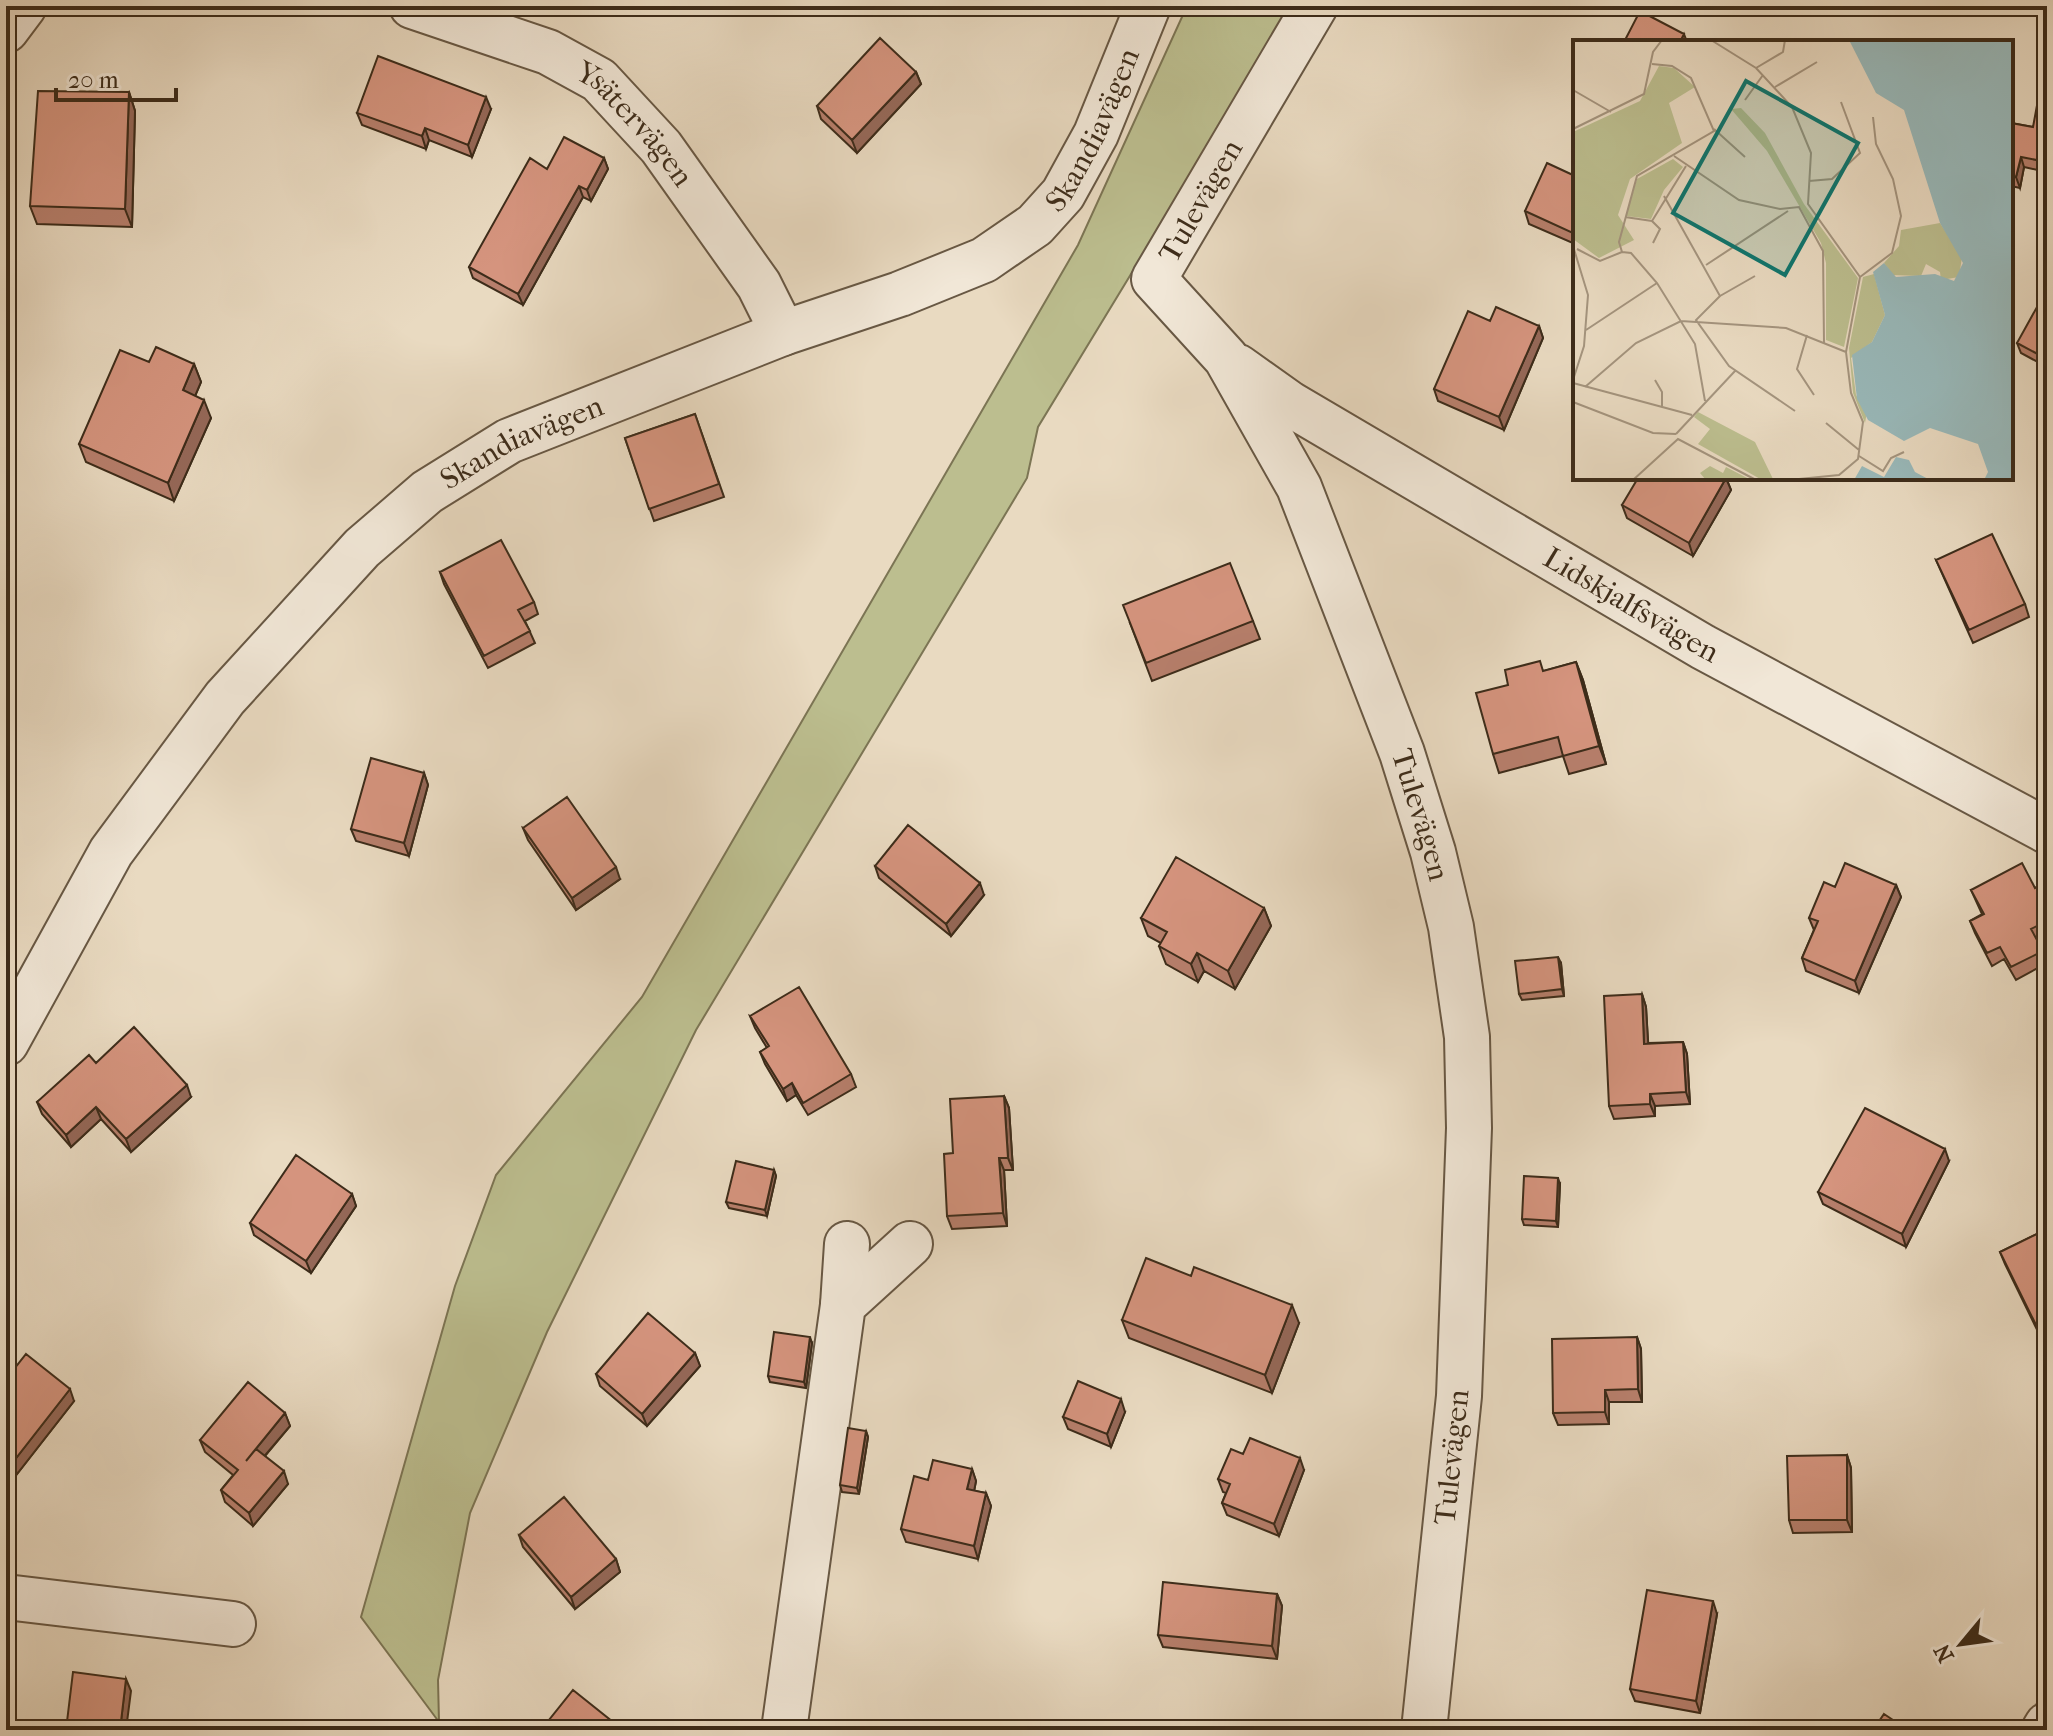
<svg xmlns="http://www.w3.org/2000/svg" width="2053" height="1736" viewBox="0 0 2053 1736" font-family="'IM FELL French Canon',serif">
<style>
.green{fill:#bcbe8f;stroke:#7c7554;stroke-width:2}
.lines{fill:none;stroke-linecap:round;stroke-linejoin:round}
.minor-casing{stroke:#685844;stroke-width:48}
.minor{stroke:#f1e7d7;stroke-width:44}
.wall{fill:#b77f6c;stroke:#3d2c1a;stroke-width:2}
.shaded-wall{fill:#956858;stroke:#3d2c1a;stroke-width:2}
.building{fill:#d5947e;stroke:#3d2c1a;stroke-width:2}
.labels{text-anchor:middle;dominant-baseline:central;stroke-width:6;stroke-linejoin:round;paint-order:stroke}
.street-label{font-size:30px;fill:#3d2c1a;stroke:#f1e7d7}
.inset-road{fill:none;stroke:#a4947e;stroke-width:2}
.view{fill:#0f766e;fill-opacity:0.15;stroke:#0f766e;stroke-width:4}
.inset-edge{fill:none;stroke:#3d2c1a;stroke-width:4}
</style>
<rect width="100%" height="100%" fill="#e9dac1"/>
<filter id="stains"><feTurbulence type="fractalNoise" baseFrequency=".0025" numOctaves="4"/><feColorMatrix values="0 0 0 0 .2 0 0 0 0 .09 0 0 0 0 .02 0 0 0 .5 -.17"/></filter>
<radialGradient id="worn" r=".72"><stop offset=".6" stop-color="#630" stop-opacity="0"/><stop offset="1" stop-color="#630" stop-opacity=".3"/></radialGradient>
<path class="green" d="M1187,6H1294L1038,427L1027,478L696,1030L547,1332L470,1513L438,1680L439,1722L361,1617L455,1286L496,1175L642,997L1078,245Z"/>
<g class="lines">
<defs>
<g id="minor">
<path id="s1" d="M412,6L548,52L599,80L661,147L759,285L783,333"/>
<path id="s2" d="M1315,6L1154,279L1226,358L1299,487L1402,753L1433,852L1451,927L1467,1037L1469,1128L1459,1396L1424,1730"/>
<path d="M6,30L24,6"/>
<path id="s3" d="M1238,367L1290,404L1703,647L2047,831"/>
<path id="s4" d="M6,1043L111,852L225,698L362,548L427,492L509,441L783,333L900,294L984,260L1035,225L1063,194L1096,134L1148,6"/>
<path d="M843,1305L847,1244"/>
<path d="M6,1597L233,1624"/>
<path d="M784,1730L843,1305L910,1244"/>
<path d="M2044,1730L2047,1725"/>
</g>
</defs>
<use href="#minor" class="minor-casing"/>
<use href="#minor" class="minor"/>
</g>
<path class="wall" d="M916,72L921,84L857,153L821,119L817,106Z
M129,92L135,111L132,227L37,224L30,206Z
M2047,102V172L2024,167L2020,188L2011,186V123L2033,127Z
M491,109L472,157L429,140L426,149L362,125L357,113Z
M604,158L608,169L591,201L583,197L523,305L473,278L469,267L547,169Z
M1575,176V244L1529,224L1525,211Z
M2047,312V367L2021,353L2017,343Z
M1490,321L1539,326L1543,338L1504,430L1438,401L1434,389Z
M149,362L194,364L201,382L195,396L211,418L174,501L86,462L79,444Z
M695,414L724,497L654,521L625,438Z
M1726,478L1731,490L1693,556L1627,518L1622,505Z
M1936,560L2025,604L2029,617L1973,643Z
M440,572L534,602L538,614L525,621L535,643L488,668L444,584Z
M1253,621L1260,639L1152,681L1130,623Z
M1576,662L1583,680L1606,764L1569,774L1563,756L1499,773L1493,754L1508,685L1544,671Z
M424,773L428,785L409,856L356,841L351,829Z
M523,828L620,879L576,910L528,840Z
M875,866L984,895L951,936L879,878Z
M1896,885L1901,897L1859,993L1806,971L1802,958L1814,930L1809,918L1835,887Z
M2035,888L2047,898V936L2038,941L2043,951L2047,963L2016,980L2004,959L1992,966L1975,933L1970,921L1982,914L1971,890Z
M1264,908L1271,926L1235,989L1204,971L1198,982L1166,964L1159,946L1161,943L1148,936L1141,918Z
M1561,963L1564,996L1522,1000L1519,994Z
M1642,994L1646,1007L1648,1043L1683,1042L1687,1054L1690,1104L1655,1106V1116L1614,1119L1609,1106Z
M750,1016L851,1074L856,1087L808,1115L796,1095L787,1101L765,1064L760,1052L767,1048L755,1028Z
M96,1063L191,1097L131,1152L101,1119L71,1147L42,1114L37,1102Z
M1004,1096L1009,1108L1013,1170H1004L1007,1226L952,1229L947,1216L953,1153Z
M1949,1161L1906,1247L1823,1204L1818,1192Z
M774,1170L776,1176L767,1216L729,1208L726,1202Z
M1560,1184L1558,1227L1524,1225L1522,1219Z
M352,1194L356,1206L311,1273L254,1235L250,1223Z
M2047,1229V1340L2043,1342L2005,1264L2000,1252Z
M1122,1320L1299,1323L1272,1393L1129,1338Z
M1637,1337L1641,1349L1642,1402H1609V1424L1558,1425L1553,1413Z
M812,1343L806,1388L770,1382L768,1376Z
M695,1353L700,1366L647,1426L600,1386L596,1374Z
M6,1367L14,1369L74,1401L17,1474L6,1465Z
M1125,1412L1111,1447L1068,1429L1063,1417Z
M285,1413L290,1426L265,1456L288,1484L253,1526L225,1502L221,1490L233,1475L205,1452L200,1440Z
M866,1431L868,1437L859,1494L842,1492L840,1485Z
M1243,1454L1304,1470L1279,1536L1227,1515L1222,1503L1226,1493L1223,1492L1218,1479Z
M1847,1455L1851,1468L1852,1532L1793,1533L1789,1520Z
M972,1469L976,1481L974,1491L986,1493L991,1506L978,1559L906,1542L901,1529L928,1480Z
M519,1535L616,1559L620,1572L575,1609L523,1547Z
M1277,1594L1282,1606L1277,1659L1163,1647L1158,1635Z
M1717,1614L1700,1713L1635,1701L1630,1689Z"/>
<path class="shaded-wall" d="M1684,34L1687,42H1680Z
M916,72L921,84L857,153L852,140Z
M129,92L135,111L132,227L125,209Z
M486,97L491,109L472,157L468,145Z
M425,128L429,140L426,149L422,136Z
M2021,157L2024,167L2020,188L2016,177Z
M604,158L608,169L591,201L587,190Z
M579,186L583,197L523,305L518,294Z
M1539,326L1543,338L1504,430L1499,417Z
M194,364L201,382L190,408L183,390Z
M204,400L211,418L174,501L168,483Z
M1726,478L1731,490L1693,556L1689,543Z
M1576,662L1583,680L1606,764L1599,746Z
M7,685L12,697L6,711V688Z
M424,773L428,785L409,856L404,843Z
M616,867L620,879L576,910L572,898Z
M980,883L984,895L951,936L946,924Z
M1896,885L1901,897L1859,993L1855,981Z
M1264,908L1271,926L1235,989L1228,971Z
M1197,953L1204,971L1198,982L1191,964Z
M1558,957L1561,963L1564,996L1562,989Z
M1642,994L1646,1007L1649,1056L1644,1044Z
M1683,1042L1687,1054L1690,1104L1686,1092Z
M792,1083L796,1095L787,1101L783,1089Z
M187,1085L191,1097L131,1152L126,1139Z
M1650,1094L1655,1106V1116L1650,1104Z
M1004,1096L1009,1108L1013,1170L1008,1158Z
M96,1107L101,1119L71,1147L66,1135Z
M1945,1149L1949,1161L1906,1247L1902,1234Z
M999,1158L1004,1170L1007,1226L1003,1213Z
M774,1170L776,1176L767,1216L765,1210Z
M1558,1178L1560,1184L1558,1227L1556,1221Z
M352,1194L356,1206L311,1273L306,1261Z
M1292,1305L1299,1323L1272,1393L1265,1375Z
M810,1337L812,1343L806,1388L804,1382Z
M1637,1337L1641,1349L1642,1402L1638,1389Z
M695,1353L700,1366L647,1426L642,1414Z
M70,1389L74,1401L17,1474L13,1462Z
M1605,1390L1609,1402V1424L1605,1412Z
M1121,1399L1125,1412L1111,1447L1107,1434Z
M285,1413L290,1426L250,1473L246,1461Z
M866,1431L868,1437L859,1494L857,1488Z
M1847,1455L1851,1468L1852,1532L1847,1520Z
M1300,1458L1304,1470L1279,1536L1274,1524Z
M972,1469L976,1481L972,1502L967,1489Z
M284,1471L288,1484L253,1526L249,1513Z
M986,1493L991,1506L978,1559L974,1546Z
M616,1559L620,1572L575,1609L571,1597Z
M1277,1594L1282,1606L1277,1659L1272,1646Z
M1713,1601L1717,1614L1700,1713L1696,1701Z
M126,1679L131,1691L126,1730H120Z
M613,1722L616,1730H607Z"/>
<path class="building" d="M1640,11L1684,34L1680,42H1624Z
M880,38L916,72L852,140L817,106Z
M378,56L486,97L468,145L425,128L422,136L357,113Z
M38,91L129,92L125,209L30,206Z
M2038,100L2047,102V162L2021,157L2016,177L2011,176V123L2033,127Z
M564,137L604,158L587,190L579,186L518,294L469,267L530,158L547,169Z
M1547,163L1575,176V234L1525,211Z
M1496,307L1539,326L1499,417L1434,389L1468,311L1490,321Z
M2037,307L2047,312V359L2017,343Z
M156,347L194,364L183,390L204,400L168,483L79,444L120,350L149,362Z
M695,414L719,484L649,509L625,438Z
M1638,478H1726L1689,543L1622,505Z
M1992,534L2025,604L1969,630L1936,560Z
M501,540L534,602L518,610L530,631L484,656L440,572Z
M1230,563L1253,621L1146,663L1123,605Z
M1540,661L1543,671L1576,662L1599,746L1563,756L1558,737L1493,754L1476,693L1508,685L1505,670Z
M371,758L424,773L404,843L351,829Z
M567,797L616,867L572,898L523,828Z
M908,825L980,883L946,924L875,866Z
M1176,857L1264,908L1228,971L1197,953L1191,964L1159,946L1167,932L1141,918Z
M1845,863L1896,885L1855,981L1802,958L1818,921L1809,918L1824,882L1835,887Z
M2022,863L2035,888L2040,885L2047,898V921L2031,929L2043,951L2011,967L2000,947L1987,953L1970,921L1984,914L1971,890Z
M1558,957L1562,989L1519,994L1515,961Z
M799,987L851,1074L803,1103L792,1083L783,1089L760,1052L769,1046L750,1016Z
M1642,994L1644,1044L1683,1042L1686,1092L1650,1094V1104L1609,1106L1604,996Z
M134,1027L187,1085L126,1139L96,1107L66,1135L37,1102L89,1055L96,1063Z
M1004,1096L1008,1158H999L1003,1213L947,1216L944,1154L953,1153L950,1099Z
M1865,1108L1945,1149L1902,1234L1818,1192Z
M296,1155L352,1194L306,1261L250,1223Z
M736,1161L774,1170L765,1210L726,1202Z
M1524,1176L1558,1178L1556,1221L1522,1219Z
M2047,1229V1325L2038,1329L2000,1252Z
M1146,1258L1191,1276L1194,1267L1292,1305L1265,1375L1122,1320Z
M648,1313L695,1353L642,1414L596,1374Z
M774,1332L810,1337L804,1382L768,1376Z
M1637,1337L1638,1389L1605,1390V1412L1553,1413L1552,1339Z
M26,1354L70,1389L13,1462L6,1456V1367L14,1369Z
M1078,1381L1121,1399L1107,1434L1063,1417Z
M248,1382L285,1413L246,1461L256,1449L284,1471L249,1513L221,1490L238,1470L200,1440Z
M848,1428L866,1431L857,1488L840,1485Z
M1250,1438L1300,1458L1274,1524L1222,1503L1230,1484L1218,1479L1231,1449L1243,1454Z
M1847,1455V1520H1789L1787,1456Z
M933,1460L972,1469L967,1489L986,1493L974,1546L901,1529L914,1476L928,1480Z
M564,1497L616,1559L571,1597L519,1535Z
M1163,1582L1277,1594L1272,1646L1158,1635Z
M1647,1590L1713,1601L1696,1701L1630,1689Z
M73,1672L126,1679L120,1730H66Z
M573,1690L613,1722L607,1730H541Z
M1884,1714L1908,1730H1873Z
M1199,1725L1200,1730H1173Z"/>
<g class="labels">
<g class="street-label">
<text stroke="none"><textPath href="#s4" startOffset="1478">Skandiavägen</textPath></text>
<text stroke="none"><textPath href="#s1" startOffset="258">Ysätervägen</textPath></text>
<text transform="translate(1201 201) rotate(-60)">Tulevägen</text>
<text stroke="none"><textPath href="#s4" startOffset="806">Skandiavägen</textPath></text>
<text stroke="none"><textPath href="#s3" startOffset="460">Lidskjalfsvägen</textPath></text>
<text stroke="none"><textPath href="#s2" startOffset="922">Tulevägen</textPath></text>
<text transform="translate(1452 1457) rotate(-84)">Tulevägen</text>
</g>
</g>
<g transform="translate(1573 40)">
<rect width="440" height="440" fill="#e9dac1"/>
<path d="M86,26L101,28L122,47L96,63L109,103L57,139L45,175L61,200L26,218L0,199V92L67,61ZM168,68L192,93L231,164L285,238L271,307L253,300V223L248,203L194,111L158,69ZM100,119L110,127L91,150L78,179L53,176L64,139ZM367,183L389,217L386,237L368,240L367,232L353,224L348,236L320,235L311,223L326,206L328,190ZM301,234L312,275L299,302L278,318L283,355L294,372L292,383L280,353L276,308L290,237ZM125,372L182,402L200,439L189,440L125,404L137,389L121,377ZM137,426L150,433L153,427L178,440H133L127,433Z" fill="#bcbe8f"/>
<path d="M276,0H440V440H411L415,432L405,404L357,388L331,401L295,380L284,359L279,315L299,302L312,275L300,232L311,223L323,237L362,234L381,241L390,223L367,183L331,70L303,53ZM323,417L336,420L342,432L357,440H281L289,426L311,437Z" fill="#99b9ba"/>
<path class="inset-road" d="M138,0L183,28L219,67L238,113L235,164L287,237L273,312L278,353L290,382L285,419L266,435L216,440M183,28L210,12L212,0M202,47L244,22M0,50L38,72M172,60L190,35M0,89L71,54L80,12L89,0M141,89L172,117M101,116L166,160L207,169L226,167L250,211L251,303M236,141L259,139L287,113L268,62M91,156L147,256L123,280L156,326L222,371M52,177L79,181M80,203L87,189L79,181L113,126M0,206L15,255L11,306L0,340M4,209L27,221L49,212M49,212L46,202L64,136L141,91L118,38L99,26L79,24M49,212L58,213L84,243L122,304L132,361M133,225L215,171M287,237L319,213L328,176L320,139L303,104L300,77M147,256L182,236M13,290L84,243M234,295L224,329L241,355M82,340L89,352V366M0,343L119,375M12,347L63,303L108,281L213,288L273,312M0,362L80,393L103,394M253,383L286,410M103,394L162,331M286,416L310,431L318,418L331,412M60,440L105,399L183,440"/>
<path class="view" d="M173,41L285,103L212,235L100,173Z"/>
<rect width="440" height="440" class="inset-edge"/>
</g>
<rect width="2053" height="1736" fill="none" stroke="#e9dac1" stroke-width="32"/>
<rect x="8" y="8" width="2037" height="1720" fill="none" stroke="#3d2c1a" stroke-width="4"/>
<rect x="16" y="16" width="2021" height="1704" fill="none" stroke="#3d2c1a" stroke-width="2"/>
<g transform="translate(1961 1644) rotate(241)" stroke="#f1e7d7" stroke-width="6" paint-order="stroke">
<path d="M0-6L14 30L0 20L-14 30Z" fill="#3d2c1a"/>
<text y="-12" font-size="22" font-weight="bold" text-anchor="middle" fill="#3d2c1a">N</text>
</g>
<path d="M56 88v12h120v-12" fill="none" stroke="#3d2c1a" stroke-width="4"/>
<text x="68" y="88" font-size="24" fill="#3d2c1a" stroke="#f1e7d7" stroke-width="6" paint-order="stroke">20 m</text>
<rect width="100%" height="100%" filter="url(#stains)"/>
<rect width="100%" height="100%" fill="url(#worn)"/>
</svg>
